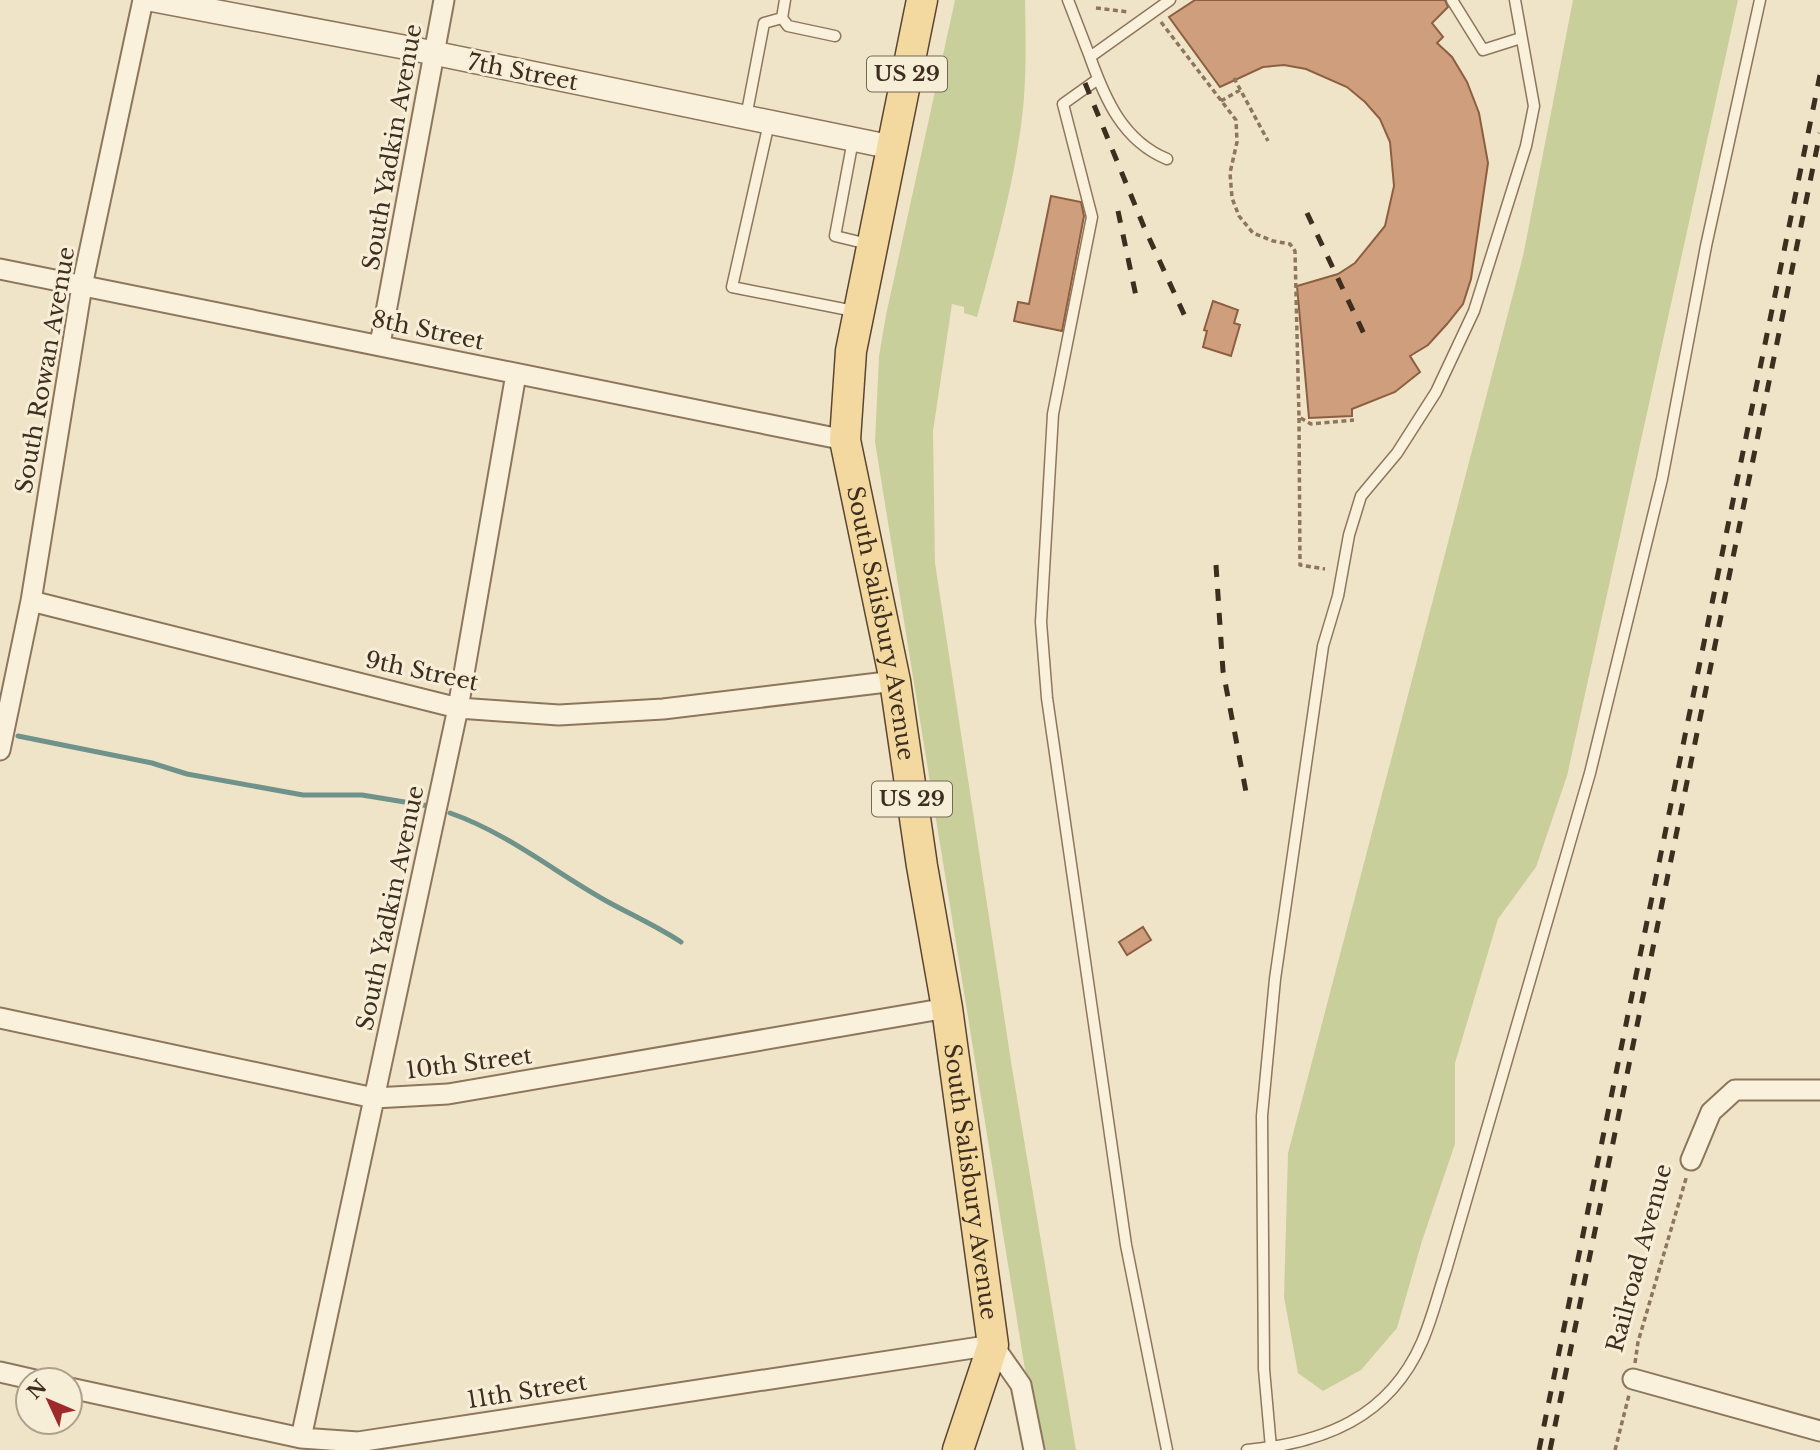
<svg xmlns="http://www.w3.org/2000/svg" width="1820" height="1450" viewBox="0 0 1820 1450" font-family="'Libre Baskerville',serif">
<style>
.green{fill:#c9cf9b}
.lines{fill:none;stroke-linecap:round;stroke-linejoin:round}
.stream{stroke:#6f938a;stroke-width:5}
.building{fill:#cf9f7d;stroke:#8d5f41;stroke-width:2}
.service-casing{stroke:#8d765c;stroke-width:13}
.minor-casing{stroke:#8d765c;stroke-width:23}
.tertiary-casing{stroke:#8d765c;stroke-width:26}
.primary-casing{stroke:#5b4430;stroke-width:33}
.path{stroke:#8d765c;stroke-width:3.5;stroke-dasharray:5 3.5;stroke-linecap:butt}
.service{stroke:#faf1dc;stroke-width:10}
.minor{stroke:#faf1dc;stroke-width:19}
.tertiary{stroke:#faf1dc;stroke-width:23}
.primary{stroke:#f3d9a0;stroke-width:30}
.rail{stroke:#3d2e20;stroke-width:5;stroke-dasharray:12 12;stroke-linecap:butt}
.labels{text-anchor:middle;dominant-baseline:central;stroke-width:6;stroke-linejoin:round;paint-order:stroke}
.shield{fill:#f7eed8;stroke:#756857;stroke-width:2}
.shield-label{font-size:21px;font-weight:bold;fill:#3d2e20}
.street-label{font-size:23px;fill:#3d2e20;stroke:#f7eed8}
</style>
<rect width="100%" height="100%" fill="#f0e4c8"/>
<path class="green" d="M955,0H1025C1026,47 1027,93 1019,139C1010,199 993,258 977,317L964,313V307L952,304L933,431L935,563L1012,1068L1076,1450H1038L875,442L879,356L886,315Z
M1573,0H1738L1567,776L1536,867L1498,919L1455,1063V1144L1422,1241L1397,1328L1361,1370L1323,1391L1298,1373L1284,1297L1288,1153L1523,256Z"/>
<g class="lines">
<path class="stream" d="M18,736L152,763L187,774L303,795H362L429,806
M450,813C508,833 557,874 610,903C634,916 658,927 681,942"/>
</g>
<path class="building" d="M1195,0H1445L1448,7L1432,23L1443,37L1437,43L1452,57L1467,82L1479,113L1488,163L1471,279L1463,304L1447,324L1428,345L1410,356L1420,372L1395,392L1352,409V416L1309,418L1297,286L1338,274L1355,263L1385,226L1394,186L1390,142L1380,119L1365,102L1347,87L1306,69L1284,65L1263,67L1220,87L1169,17Z
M1051,196L1081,202L1084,216L1062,331L1014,321L1018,302L1029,304Z
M1213,301L1238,310L1234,323L1240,325L1231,356L1203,347L1207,331L1204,330Z
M1143,927L1151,940L1127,955L1119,942Z"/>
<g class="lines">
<defs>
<path id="service" d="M785,0L782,18L788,26L835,36
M1068,0L1090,57L1170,0
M1452,0L1483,50L1521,38
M1090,57C1105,99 1123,141 1167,159
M1098,79L1063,104L1092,217L1053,414L1041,622L1047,698L1126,1245L1167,1450
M746,117L764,23L782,18
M769,123L732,287L854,311
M853,140L835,236L868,244
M1271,1448L1264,1369L1262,1116L1275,979L1323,646L1338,596L1349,535L1361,496L1397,453L1436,392L1474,311L1526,146L1534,106L1515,0
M1247,1450C1323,1443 1389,1418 1422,1342C1432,1319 1438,1294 1446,1270L1590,773L1662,479L1706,246L1760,0"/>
<path id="minor" d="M0,269L845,440
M380,344L444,0
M31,601L458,708L559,715L663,709L895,681
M0,750L31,601L82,286L143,0
M0,1018L374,1098L448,1094L947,1008
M1691,1160L1711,1112L1735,1090H1820
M0,1372L35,1380
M1633,1379L1820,1431
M70,1388L301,1438L358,1442L993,1345L1021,1385L1034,1450
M301,1438L458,708L516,374"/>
<path id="tertiary" d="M154,0L414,49L891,147"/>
<g id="primary">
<path id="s1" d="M922,0L851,351L845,440L895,681L922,866L947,1008L993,1345L958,1450"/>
</g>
</defs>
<use href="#service" class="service-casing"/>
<use href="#minor" class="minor-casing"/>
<use href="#tertiary" class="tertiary-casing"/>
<use href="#primary" class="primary-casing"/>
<path class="path" d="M1096,8L1129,12
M1161,22L1236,120L1237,142L1230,173L1232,198L1239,216L1253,233L1273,241L1290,244L1295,251L1299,417L1311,424L1354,420
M1234,78L1268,141
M1221,101L1240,90
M1299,418L1300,565L1325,569
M1635,1363L1638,1342L1687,1175
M1615,1450L1629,1395"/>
<use href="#service" class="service"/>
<use href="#minor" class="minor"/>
<use href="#tertiary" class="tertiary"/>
<use href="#primary" class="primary"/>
<path class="rail" d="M1085,83L1144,227L1188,323
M1118,211L1136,296
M1307,213L1365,336
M1216,565L1223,671L1246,792
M1539,1450L1820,75
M1550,1450L1820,133"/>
</g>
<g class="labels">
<g class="shield">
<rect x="867" y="56.5" width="80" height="35" rx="5"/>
<rect x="872" y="781.5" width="80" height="35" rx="5"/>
</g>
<g class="shield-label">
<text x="907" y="74">US 29</text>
<text x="912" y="799">US 29</text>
</g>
<g class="street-label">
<text transform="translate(523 72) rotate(11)">7th Street</text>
<text transform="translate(392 147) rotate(-80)">South Yadkin Avenue</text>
<text transform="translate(428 330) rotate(12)">8th Street</text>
<text transform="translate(45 370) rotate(-80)">South Rowan Avenue</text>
<text stroke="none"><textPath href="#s1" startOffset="634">South Salisbury Avenue</textPath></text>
<text transform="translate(422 671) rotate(12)">9th Street</text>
<text transform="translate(390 908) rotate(-78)">South Yadkin Avenue</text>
<text transform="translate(469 1063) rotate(-7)">10th Street</text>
<text stroke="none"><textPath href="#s1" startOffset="1200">South Salisbury Avenue</textPath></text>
<text transform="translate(1639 1258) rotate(-75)">Railroad Avenue</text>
<text transform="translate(527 1391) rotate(-9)">11th Street</text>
</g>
</g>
<g transform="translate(49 1401) rotate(314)"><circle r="33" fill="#f7eed8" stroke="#ada18e" stroke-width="2"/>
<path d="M0-5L12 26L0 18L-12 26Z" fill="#9e2a2b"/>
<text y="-10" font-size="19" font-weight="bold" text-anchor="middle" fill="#3d2e20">N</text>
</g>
</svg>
